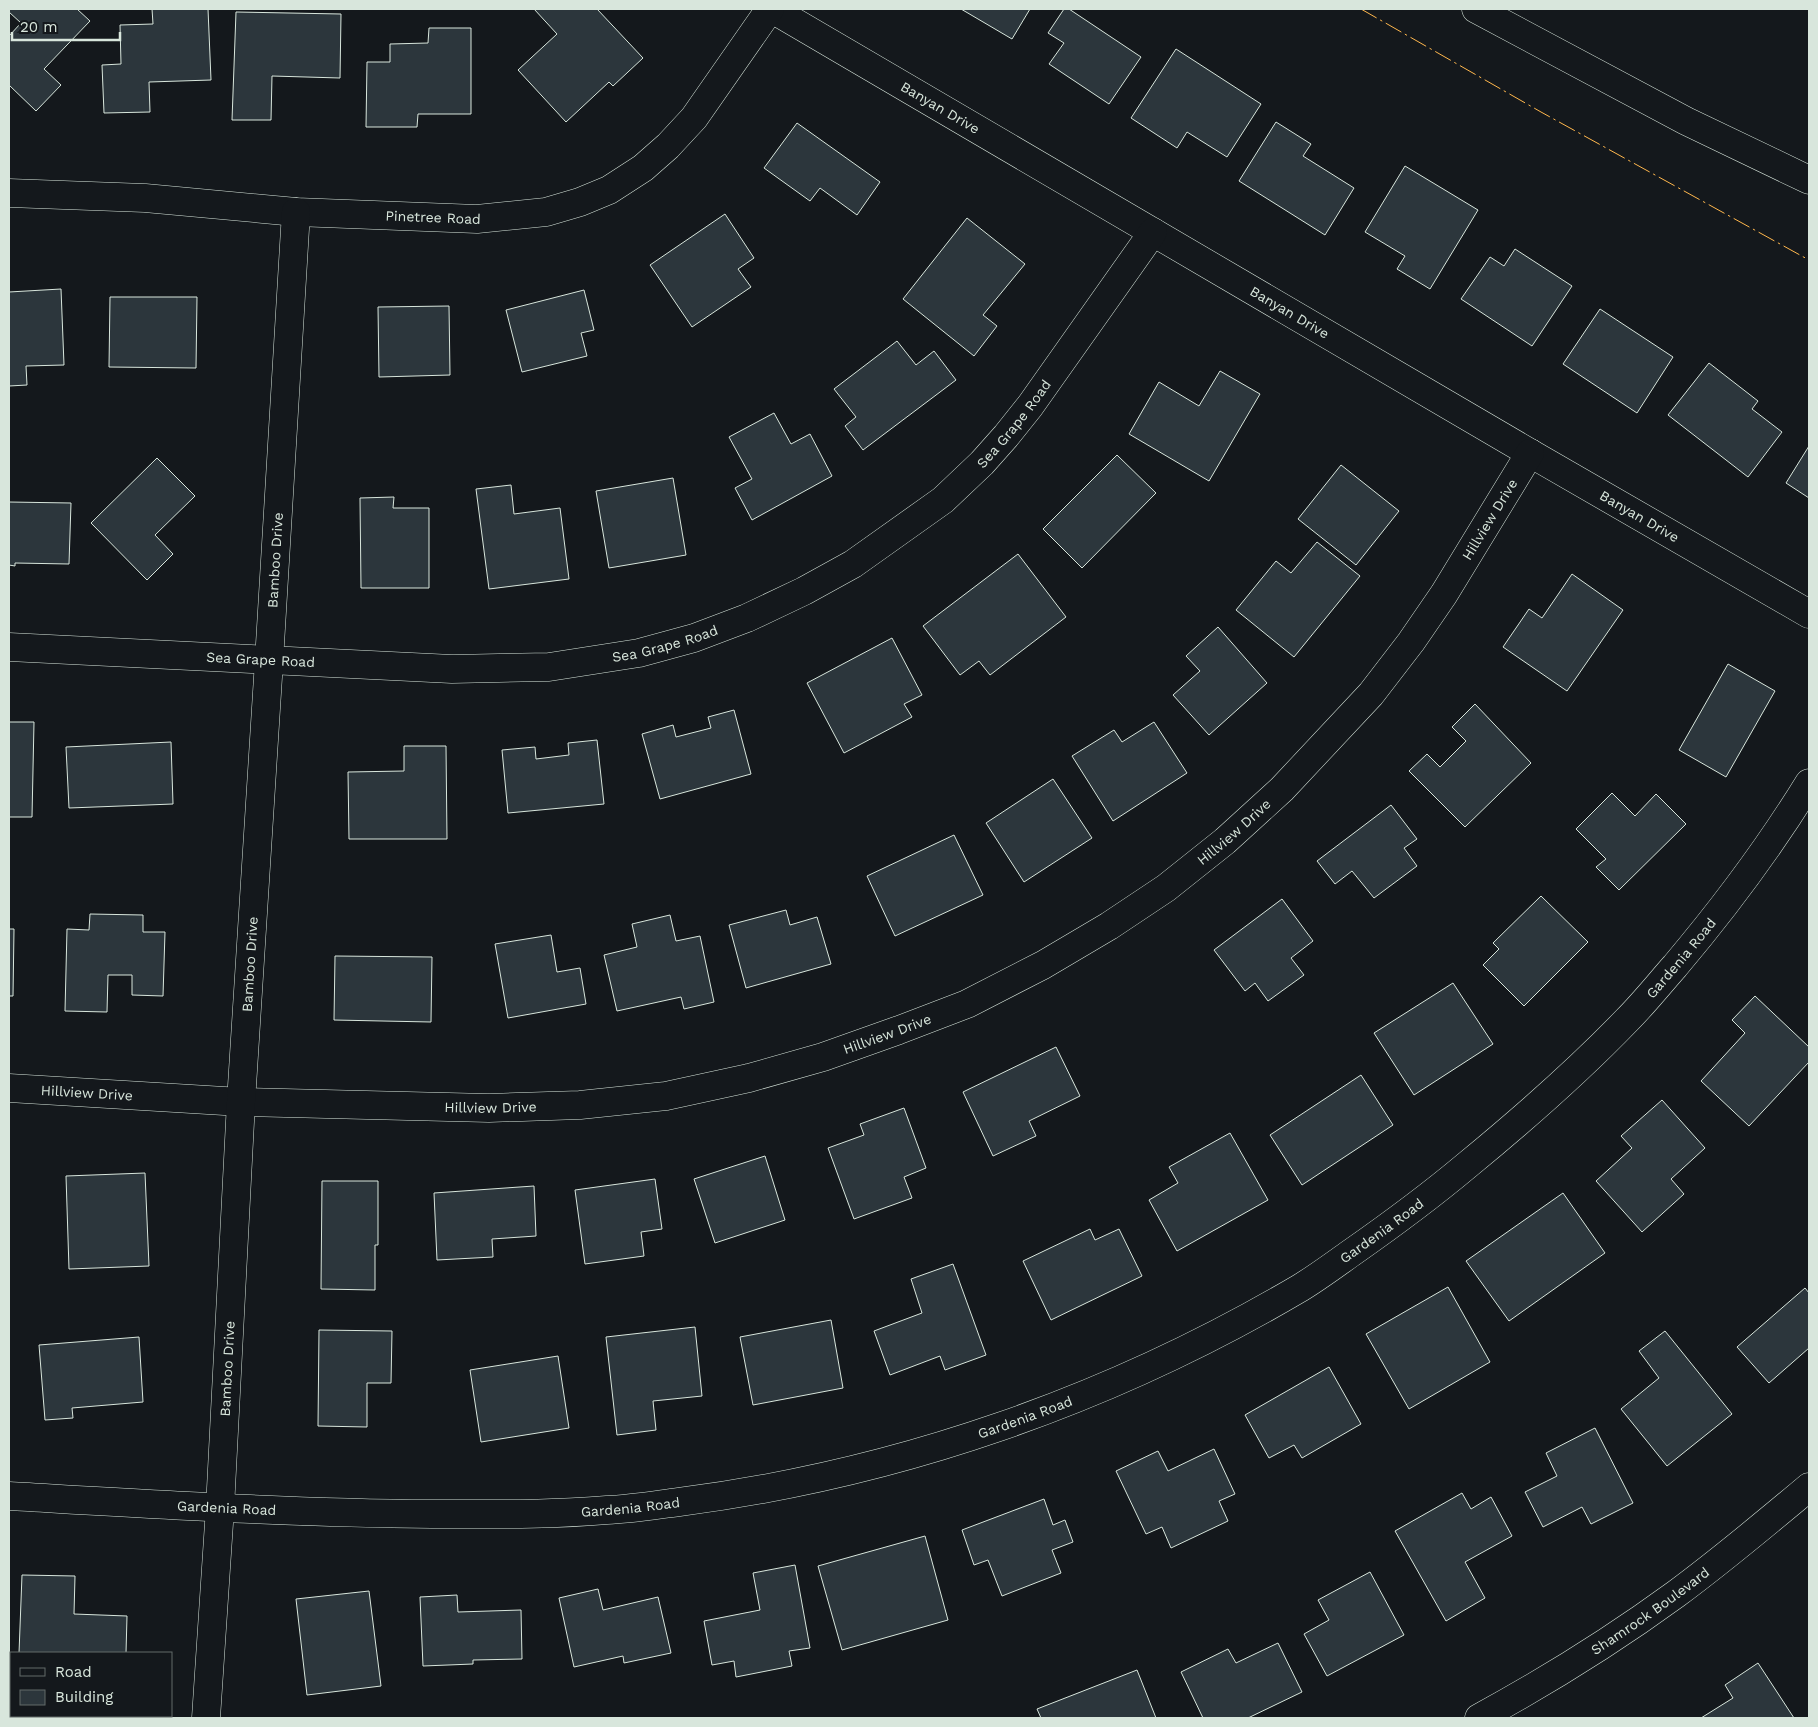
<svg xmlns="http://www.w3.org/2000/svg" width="1818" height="1727" viewBox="0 0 1818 1727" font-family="'Work Sans',sans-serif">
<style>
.building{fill:#2c363c;stroke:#d8e6dc}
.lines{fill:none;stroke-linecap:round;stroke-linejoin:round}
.minor-casing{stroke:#d8e6dc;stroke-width:29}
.minor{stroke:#14181c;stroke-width:28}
.power{stroke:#ffb74d;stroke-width:1;stroke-dasharray:18 4 2.5 4;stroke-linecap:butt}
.labels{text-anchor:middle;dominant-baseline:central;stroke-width:4;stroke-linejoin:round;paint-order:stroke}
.street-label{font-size:14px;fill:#d8e6dc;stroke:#14181c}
</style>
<rect width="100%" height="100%" fill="#14181c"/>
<path class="building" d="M9,9H77L90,21L44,69L61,85L36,111L9,85V36L21,23L9,12Z
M152,9H208L211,80L149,82L150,112L104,113L102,65L121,64L120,25L153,24Z
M534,9H597L643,58L613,86L609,82L566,122L518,70L557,34Z
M961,9H1030L1012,39Z
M1064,9H1069L1141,57L1109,104L1049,64L1064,43L1048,33Z
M236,12L341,14L340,78L272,76L271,120H232Z
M429,28H471V114H418L417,127H366L367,62H390V44L428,43Z
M1176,49L1261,104L1227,157L1187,132L1177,148L1131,118Z
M1276,122L1311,144L1303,156L1354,188L1325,235L1239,181Z
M797,123L880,182L857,215L820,188L810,201L764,168Z
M1405,166L1478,210L1430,289L1397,269L1405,256L1365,232Z
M725,214L754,258L738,269L751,287L692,327L650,265Z
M967,218L1025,264L983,315L997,326L974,356L903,299Z
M1515,249L1572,286L1532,346L1461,299L1490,257L1504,266Z
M61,289L64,365L26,366L27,385L9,386V292Z
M584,290L594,330L581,333L587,356L522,372L506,310Z
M110,297H197L196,368L109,367Z
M449,306L450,375L379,377L378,307Z
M1600,309L1673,357L1637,413L1563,364Z
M897,341L916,365L934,351L956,380L863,450L845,426L856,417L834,389Z
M1709,363L1758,401L1752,409L1782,432L1748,477L1668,415Z
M1220,371L1260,394L1209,481L1129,434L1159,382L1199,406Z
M774,413L791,444L810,434L832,476L752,520L735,488L752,479L729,437Z
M1809,446V498L1786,483Z
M1117,455L1156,493L1082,568L1043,529Z
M157,458L195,496L155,535L173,554L147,580L91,523Z
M1341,465L1399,511L1356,565L1298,519Z
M673,478L686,555L609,568L596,491Z
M511,485L514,514L560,508L569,579L489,589L476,489Z
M394,497L393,508H429V588H361L360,498Z
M9,502L71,503L69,564L15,563V566L9,565Z
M1317,542L1360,576L1294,657L1236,610L1276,561L1291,573Z
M1018,554L1066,617L990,675L979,661L960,675L923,626Z
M1572,574L1623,610L1567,691L1503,647L1529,609L1542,618Z
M1218,627L1267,683L1209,735L1173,695L1200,671L1186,656Z
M892,638L922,695L904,704L912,717L844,753L807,683Z
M1728,664L1775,691L1726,777L1679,750Z
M1475,704L1531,763L1465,827L1409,771L1427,754L1440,767L1466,741L1452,727Z
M734,710L751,774L660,799L642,734L673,725L676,737L711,728L708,717Z
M9,722H34L32,817H9Z
M1154,722L1187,773L1113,821L1072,756L1114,730L1122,742Z
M597,740L604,804L508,813L502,750L535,747L536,759L569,755L568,743Z
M171,742L173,804L69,808L66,747Z
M404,746H446L447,839H349L348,772L404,771Z
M1053,779L1092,838L1024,882L986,823Z
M1612,793L1635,816L1656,794L1686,824L1619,890L1596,867L1606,859L1576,829Z
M1391,805L1417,839L1404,848L1417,866L1374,898L1352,871L1335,884L1317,861Z
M954,835L983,895L895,936L867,876Z
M1541,896L1588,942L1524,1006L1483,965L1499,949L1493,943Z
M1282,899L1313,941L1291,958L1304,975L1268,1001L1255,983L1245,991L1214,950Z
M786,910L790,925L817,917L831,964L746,988L729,925Z
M90,914L143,915V932H165L163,996L132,995V975H108L107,1012L65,1011L67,929L89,930Z
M670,915L676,941L700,936L714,1002L684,1009L681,997L617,1011L604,955L637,947L632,924Z
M9,929H14L13,996H9Z
M551,935L557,972L580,968L586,1004L508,1018L495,944Z
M335,956L432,957L431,1022L334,1020Z
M1453,983L1493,1044L1414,1095L1374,1033Z
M1755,996L1809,1047V1062L1749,1126L1701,1081L1745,1033L1732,1020Z
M1056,1047L1080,1096L1029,1121L1036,1136L993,1156L963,1092Z
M1361,1075L1393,1125L1302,1185L1270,1135Z
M1662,1100L1705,1148L1671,1179L1684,1194L1642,1232L1596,1181L1632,1148L1621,1136Z
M904,1108L926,1168L904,1177L912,1198L854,1219L828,1148L864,1135L860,1124Z
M1230,1133L1268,1200L1177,1251L1149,1200L1178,1183L1169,1167Z
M765,1156L785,1220L715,1243L694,1179Z
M145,1173L149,1266L69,1269L66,1176Z
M655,1179L662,1229L641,1232L644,1256L585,1264L575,1190Z
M322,1181H378V1245H375V1290L321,1289Z
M534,1186L536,1236L492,1239L493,1257L437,1260L434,1193Z
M1563,1193L1605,1253L1509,1321L1466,1261Z
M1090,1229L1095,1240L1119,1229L1142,1276L1051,1320L1023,1261Z
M953,1264L986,1355L945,1370L940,1356L890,1375L874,1331L922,1313L911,1279Z
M1448,1287L1490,1362L1409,1409L1366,1334Z
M1805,1288L1809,1293V1348L1769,1383L1737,1347Z
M831,1320L843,1388L753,1405L740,1337Z
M695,1327L702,1396L653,1401L656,1430L617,1435L606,1337Z
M319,1330L392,1331L391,1383H367V1427L318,1426Z
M1665,1331L1732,1414L1667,1466L1621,1409L1659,1378L1639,1351Z
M139,1337L143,1402L72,1408L73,1418L45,1420L39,1345Z
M558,1356L569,1428L481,1442L470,1370Z
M1329,1367L1361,1424L1302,1458L1294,1445L1269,1458L1245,1415Z
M1595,1428L1633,1503L1591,1524L1582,1507L1543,1527L1525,1492L1557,1476L1546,1453Z
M1214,1449L1235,1494L1219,1501L1228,1521L1171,1548L1162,1527L1146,1534L1116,1471L1158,1451L1168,1471Z
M1462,1493L1471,1509L1491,1497L1512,1536L1465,1562L1485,1598L1446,1621L1395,1531Z
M1044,1499L1053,1525L1065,1520L1073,1542L1052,1550L1061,1573L1002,1596L988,1560L974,1565L962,1530Z
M925,1536L948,1620L842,1650L818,1566Z
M795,1565L810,1648L789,1651L792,1666L736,1677L734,1661L712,1665L704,1621L760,1610L753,1573Z
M1370,1572L1404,1635L1327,1676L1304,1634L1329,1620L1318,1600Z
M22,1575L75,1576L74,1614L127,1616L126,1653H19Z
M598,1589L603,1610L658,1597L671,1653L624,1663L623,1656L574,1667L559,1598Z
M369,1591L381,1686L307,1695L296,1599Z
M457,1595L458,1612L521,1610L522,1659L473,1660V1664L423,1666L420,1597Z
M1278,1643L1302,1692L1248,1718H1203L1181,1672L1228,1649L1236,1663Z
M1758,1663L1794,1718H1701L1733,1698L1725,1685Z
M1137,1670L1156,1718H1041L1037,1709Z"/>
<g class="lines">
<defs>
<g id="minor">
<path id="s1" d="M772,9L1530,453L1809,614"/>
<path d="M1476,9L1686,121L1809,180"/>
<path id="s2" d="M9,193L145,198L296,212L477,219L546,212L580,202L609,190L643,168L668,146L694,118L770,9"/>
<path id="s3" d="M9,647L452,669L549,667L639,653L694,638L747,618L804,591L853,564L943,500L982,463L1006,436L1030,406L1153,232"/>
<path id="s4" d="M9,1088L241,1102L489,1108L580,1105L666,1096L749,1078L823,1057L899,1030L967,1004L1043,965L1109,926L1166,888L1225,841L1282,789L1371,694L1411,642L1444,594L1530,453"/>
<path id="s5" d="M9,1496C150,1504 291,1513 432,1514C490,1514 549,1515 607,1510C631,1509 655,1505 679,1502C898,1474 1110,1400 1300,1288C1318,1277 1334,1265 1351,1253C1391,1225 1429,1197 1466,1166C1522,1120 1577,1072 1627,1020C1644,1003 1659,984 1675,966C1724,908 1769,848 1809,783"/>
<path id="s6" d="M206,1718L220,1508L241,1102L269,661L296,212"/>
<path id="s7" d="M1479,1718C1547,1681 1613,1640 1676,1594C1722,1560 1765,1524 1809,1487"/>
</g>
</defs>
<use href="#minor" class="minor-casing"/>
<use href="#minor" class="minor"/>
<path class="power" d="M1361,9L1541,112L1809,260"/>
</g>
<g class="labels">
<g class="street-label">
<text stroke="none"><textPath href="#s1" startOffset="195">Banyan Drive</textPath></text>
<text stroke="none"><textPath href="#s2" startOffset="425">Pinetree Road</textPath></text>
<text stroke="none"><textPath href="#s1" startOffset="600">Banyan Drive</textPath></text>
<text stroke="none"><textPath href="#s3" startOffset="1079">Sea Grape Road</textPath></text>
<text stroke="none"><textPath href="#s1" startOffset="1005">Banyan Drive</textPath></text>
<text stroke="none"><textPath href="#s4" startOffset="1698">Hillview Drive</textPath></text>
<text stroke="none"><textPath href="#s6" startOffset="1160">Bamboo Drive</textPath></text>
<text stroke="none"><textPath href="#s3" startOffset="659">Sea Grape Road</textPath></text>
<text stroke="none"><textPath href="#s3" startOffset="252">Sea Grape Road</textPath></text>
<text stroke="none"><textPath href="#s4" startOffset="1292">Hillview Drive</textPath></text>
<text stroke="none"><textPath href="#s5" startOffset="1838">Gardenia Road</textPath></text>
<text stroke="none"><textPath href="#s6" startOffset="755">Bamboo Drive</textPath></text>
<text stroke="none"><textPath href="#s4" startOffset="888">Hillview Drive</textPath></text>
<text stroke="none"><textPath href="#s4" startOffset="78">Hillview Drive</textPath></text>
<text stroke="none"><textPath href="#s4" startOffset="482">Hillview Drive</textPath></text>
<text stroke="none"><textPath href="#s5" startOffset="1432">Gardenia Road</textPath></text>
<text stroke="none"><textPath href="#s6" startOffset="350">Bamboo Drive</textPath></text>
<text stroke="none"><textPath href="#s5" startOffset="1028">Gardenia Road</textPath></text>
<text stroke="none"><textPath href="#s5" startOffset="622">Gardenia Road</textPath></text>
<text stroke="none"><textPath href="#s5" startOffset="218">Gardenia Road</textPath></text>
<text stroke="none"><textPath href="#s7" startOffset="202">Shamrock Boulevard</textPath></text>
</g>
</g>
<rect width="1818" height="1727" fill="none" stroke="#d8e6dc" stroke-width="20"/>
<rect x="10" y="1652" width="162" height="65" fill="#14181c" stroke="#626a69"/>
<rect x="20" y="1668" width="25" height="8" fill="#14181c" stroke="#626a69"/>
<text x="55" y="1677" font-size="15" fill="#d8e6dc">Road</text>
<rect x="20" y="1690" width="25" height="15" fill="#2c363c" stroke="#626a69"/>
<text x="55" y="1702" font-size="15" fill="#d8e6dc">Building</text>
<path d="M12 32v8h108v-8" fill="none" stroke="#d8e6dc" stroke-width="2.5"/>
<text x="20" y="32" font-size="15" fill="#d8e6dc" stroke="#14181c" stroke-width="4" paint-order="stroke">20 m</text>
</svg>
